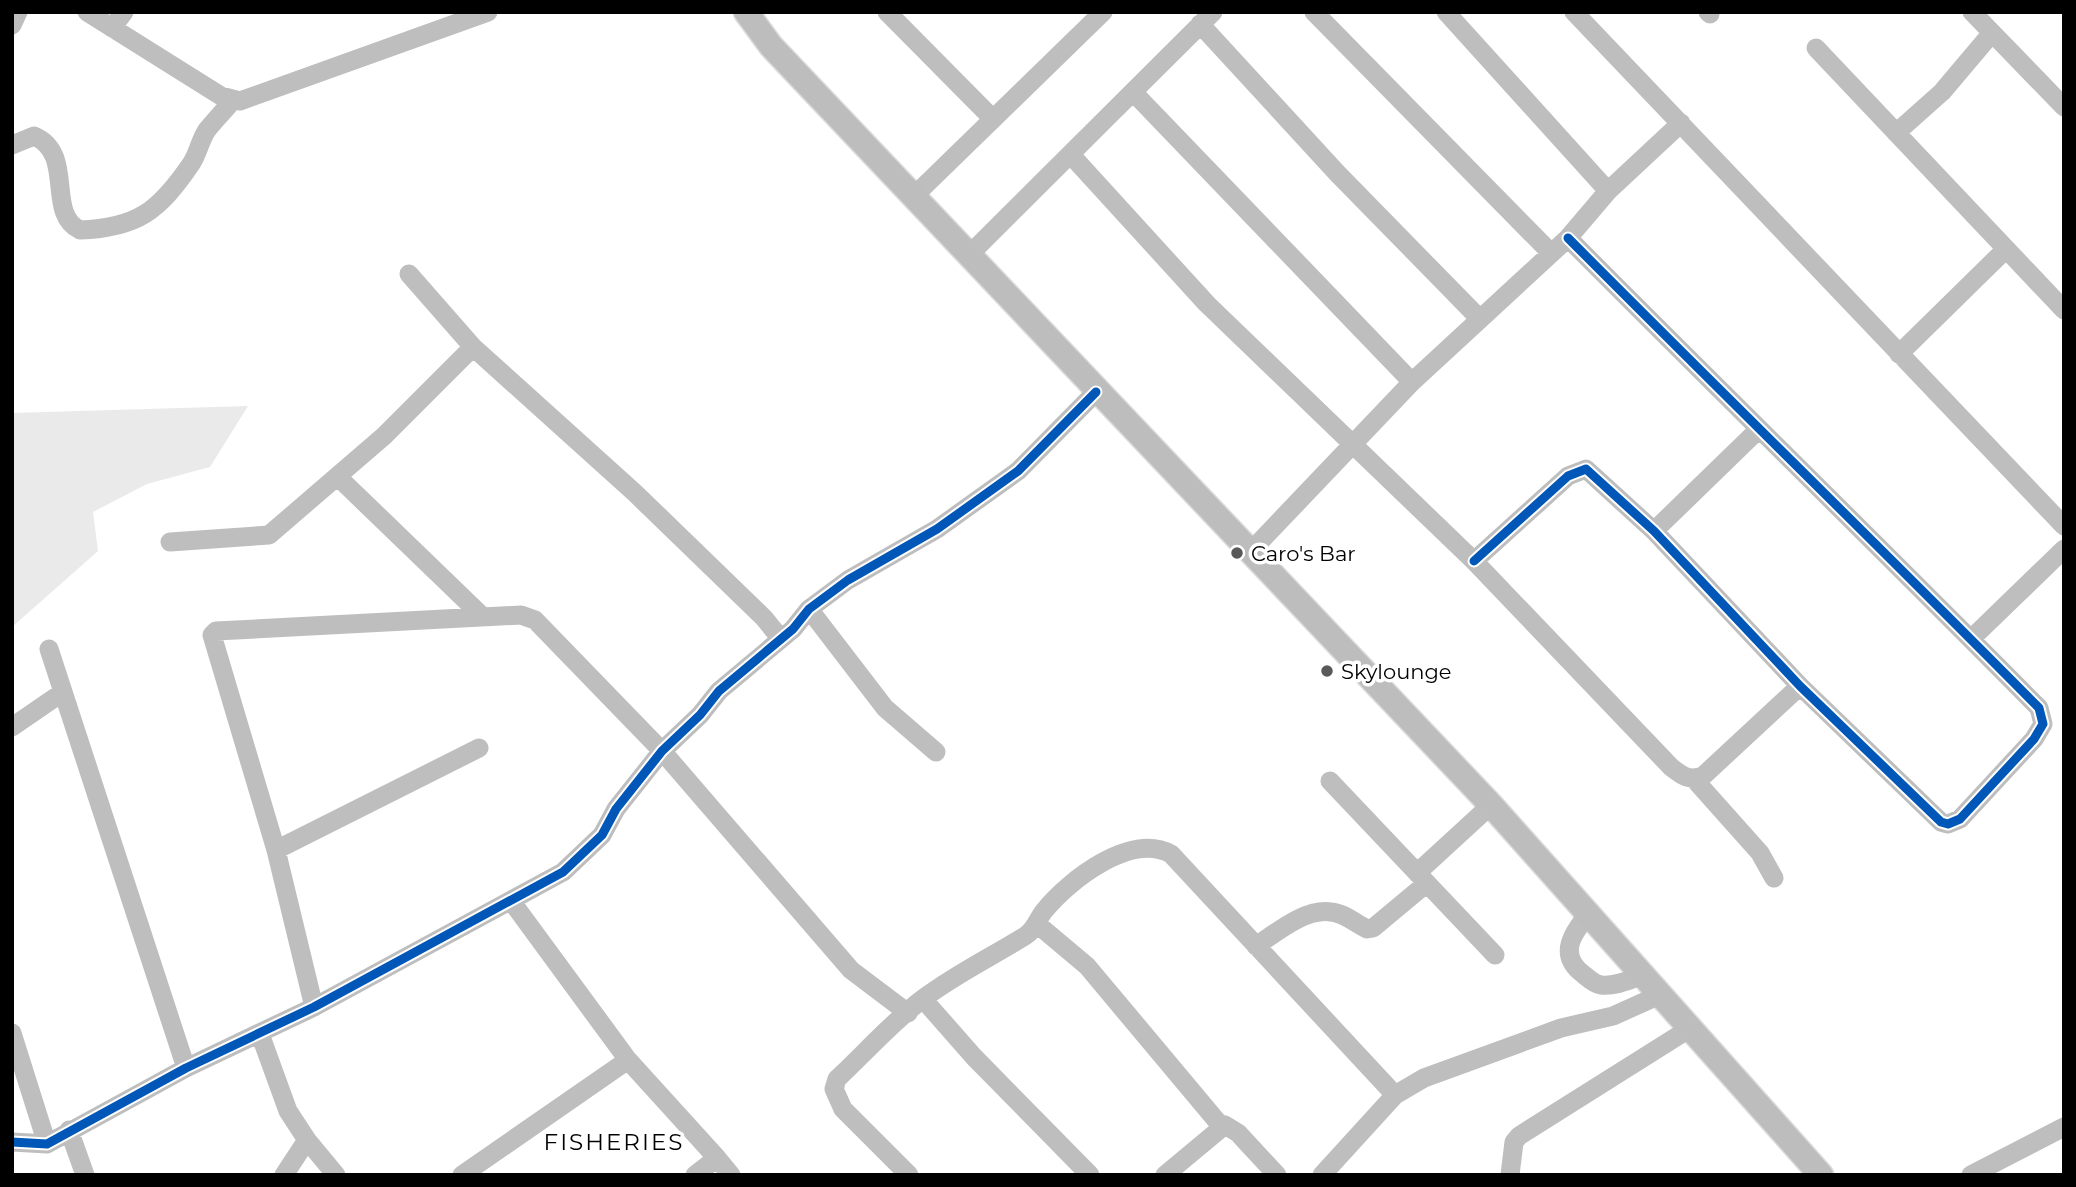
<svg xmlns="http://www.w3.org/2000/svg" width="2076" height="1187" viewBox="0 0 2076 1187" font-family="Montserrat,sans-serif">
<style>
.green{fill:#eaeaea}
.lines{fill:none;stroke-linecap:round;stroke-linejoin:round}
.major-casing{stroke:#dbdbdb;stroke-width:27}
.minor{stroke:#bebebe;stroke-width:19}
.major{stroke:#bdbdbd;stroke-width:24}
.cycleway-casing{stroke:#fff;stroke-width:13}
.cycleway{stroke:#0057b8;stroke-width:9}
.poi-dot{fill:#595959;stroke:#fff;stroke-width:2.5}
.labels{text-anchor:middle;dominant-baseline:central;stroke-width:7;stroke-linejoin:round;paint-order:stroke}
.poi-label{font-size:21px;fill:#000;stroke:#fff;text-anchor:start}
.neighbourhood-label{font-size:23px;letter-spacing:2px;fill:#000;stroke:#fff}
</style>
<rect width="100%" height="100%" fill="#fff"/>
<path class="green" d="M248,406L210,467L147,484L93,512L98,551L12,627V413Z"/>
<g class="lines">
<defs>
<path id="major" d="M746,12L771,46L1491,805L1821,1175"/>
</defs>
<use href="#major" class="major-casing"/>
<path class="minor" d="M87,12L221,96L240,101L488,12
M887,12L993,119
M1314,12L1551,253
M1446,12L1608,191
M1574,12L2064,526
M1708,12L1710,14
M1972,12L2064,107
M1200,24L1337,173L1479,318
M12,25L18,12
M112,28L124,12
M1816,48L2064,310
M1134,93L1412,382
M1896,133L1942,92L1991,34
M12,145L34,136C76,154 45,213 80,230C137,228 159,211 191,164C198,154 200,140 207,130C215,120 224,111 232,101
M1071,155L1207,304L1474,561L1671,767C1682,776 1689,781 1703,776L1800,686
M914,196L1103,12
M971,253L1213,12
M409,274L473,347L635,493L764,618L781,639
M1899,354L2006,249
M338,477L482,616
M1654,531L1758,430
M170,542L269,535L384,436L473,347
M1251,551L1412,382L1568,238L1608,191L1681,123
M1474,561L1568,476L1586,469L1654,531L1800,686L1941,822L1948,824L1960,819L2034,739L2043,724L2039,708C1883,550 1724,395 1568,238
M809,609L885,708L936,752
M1971,639L2064,549
M49,649L186,1068
M12,727L63,692
M1694,779L1760,853L1774,878
M1330,781L1495,955
M276,850L479,748
M1418,872L1491,805
M1589,913C1573,933 1557,954 1583,974C1588,978 1594,984 1601,985C1615,987 1632,979 1644,975
M1037,924L1087,966L1221,1126
M1256,946C1276,933 1305,908 1331,912C1344,913 1355,923 1367,929L1373,928L1427,883
M923,999L974,1057L1090,1175
M314,1007L276,850L212,635L216,631L521,615L535,620L662,751L851,970L908,1013
M12,1033L47,1144
M260,1034L288,1111L307,1140L336,1175
M628,1060L717,1158
M69,1130L85,1175
M12,1142L47,1144L186,1068L314,1007L563,872L602,835L616,809L662,751L700,715L719,691L793,629L809,609L848,580L937,529L1018,471L1096,392
M284,1175L307,1140
M462,1175L628,1060L512,902
M695,1175L717,1158L731,1175
M909,1175L843,1109L834,1089L837,1079C866,1052 893,1021 924,998C956,974 991,957 1025,936C1035,930 1037,920 1044,911C1069,880 1131,832 1171,854L1395,1095
M1165,1175L1225,1125L1238,1133L1277,1175
M1322,1175L1395,1095L1424,1078L1561,1028L1613,1016L1662,994
M1510,1175L1514,1142L1519,1136L1692,1027
M1971,1175L2064,1127"/>
<use href="#major" class="major"/>
<defs>
<path id="cycleway" d="M1474,561L1568,476L1586,469L1654,531L1800,686L1941,822L1948,824L1960,819L2034,739L2043,724L2039,708C1883,550 1724,395 1568,238
M12,1142L47,1144L186,1068L314,1007L563,872L602,835L616,809L662,751L700,715L719,691L793,629L809,609L848,580L937,529L1018,471L1096,392"/>
</defs>
<use href="#cycleway" class="cycleway-casing"/>
<use href="#cycleway" class="cycleway"/>
</g>
<g class="poi-dot">
<circle cx="1237" cy="553" r="7"/>
<circle cx="1327" cy="671" r="7"/>
</g>
<g class="labels">
<g class="poi-label">
<text x="1251" y="553">Caro's Bar</text>
<text x="1341" y="671">Skylounge</text>
</g>
<g class="neighbourhood-label">
<text x="614" y="1142">FISHERIES</text>
</g>
</g>
<rect width="2076" height="1187" fill="none" stroke="#000000" stroke-width="28"/>
</svg>
